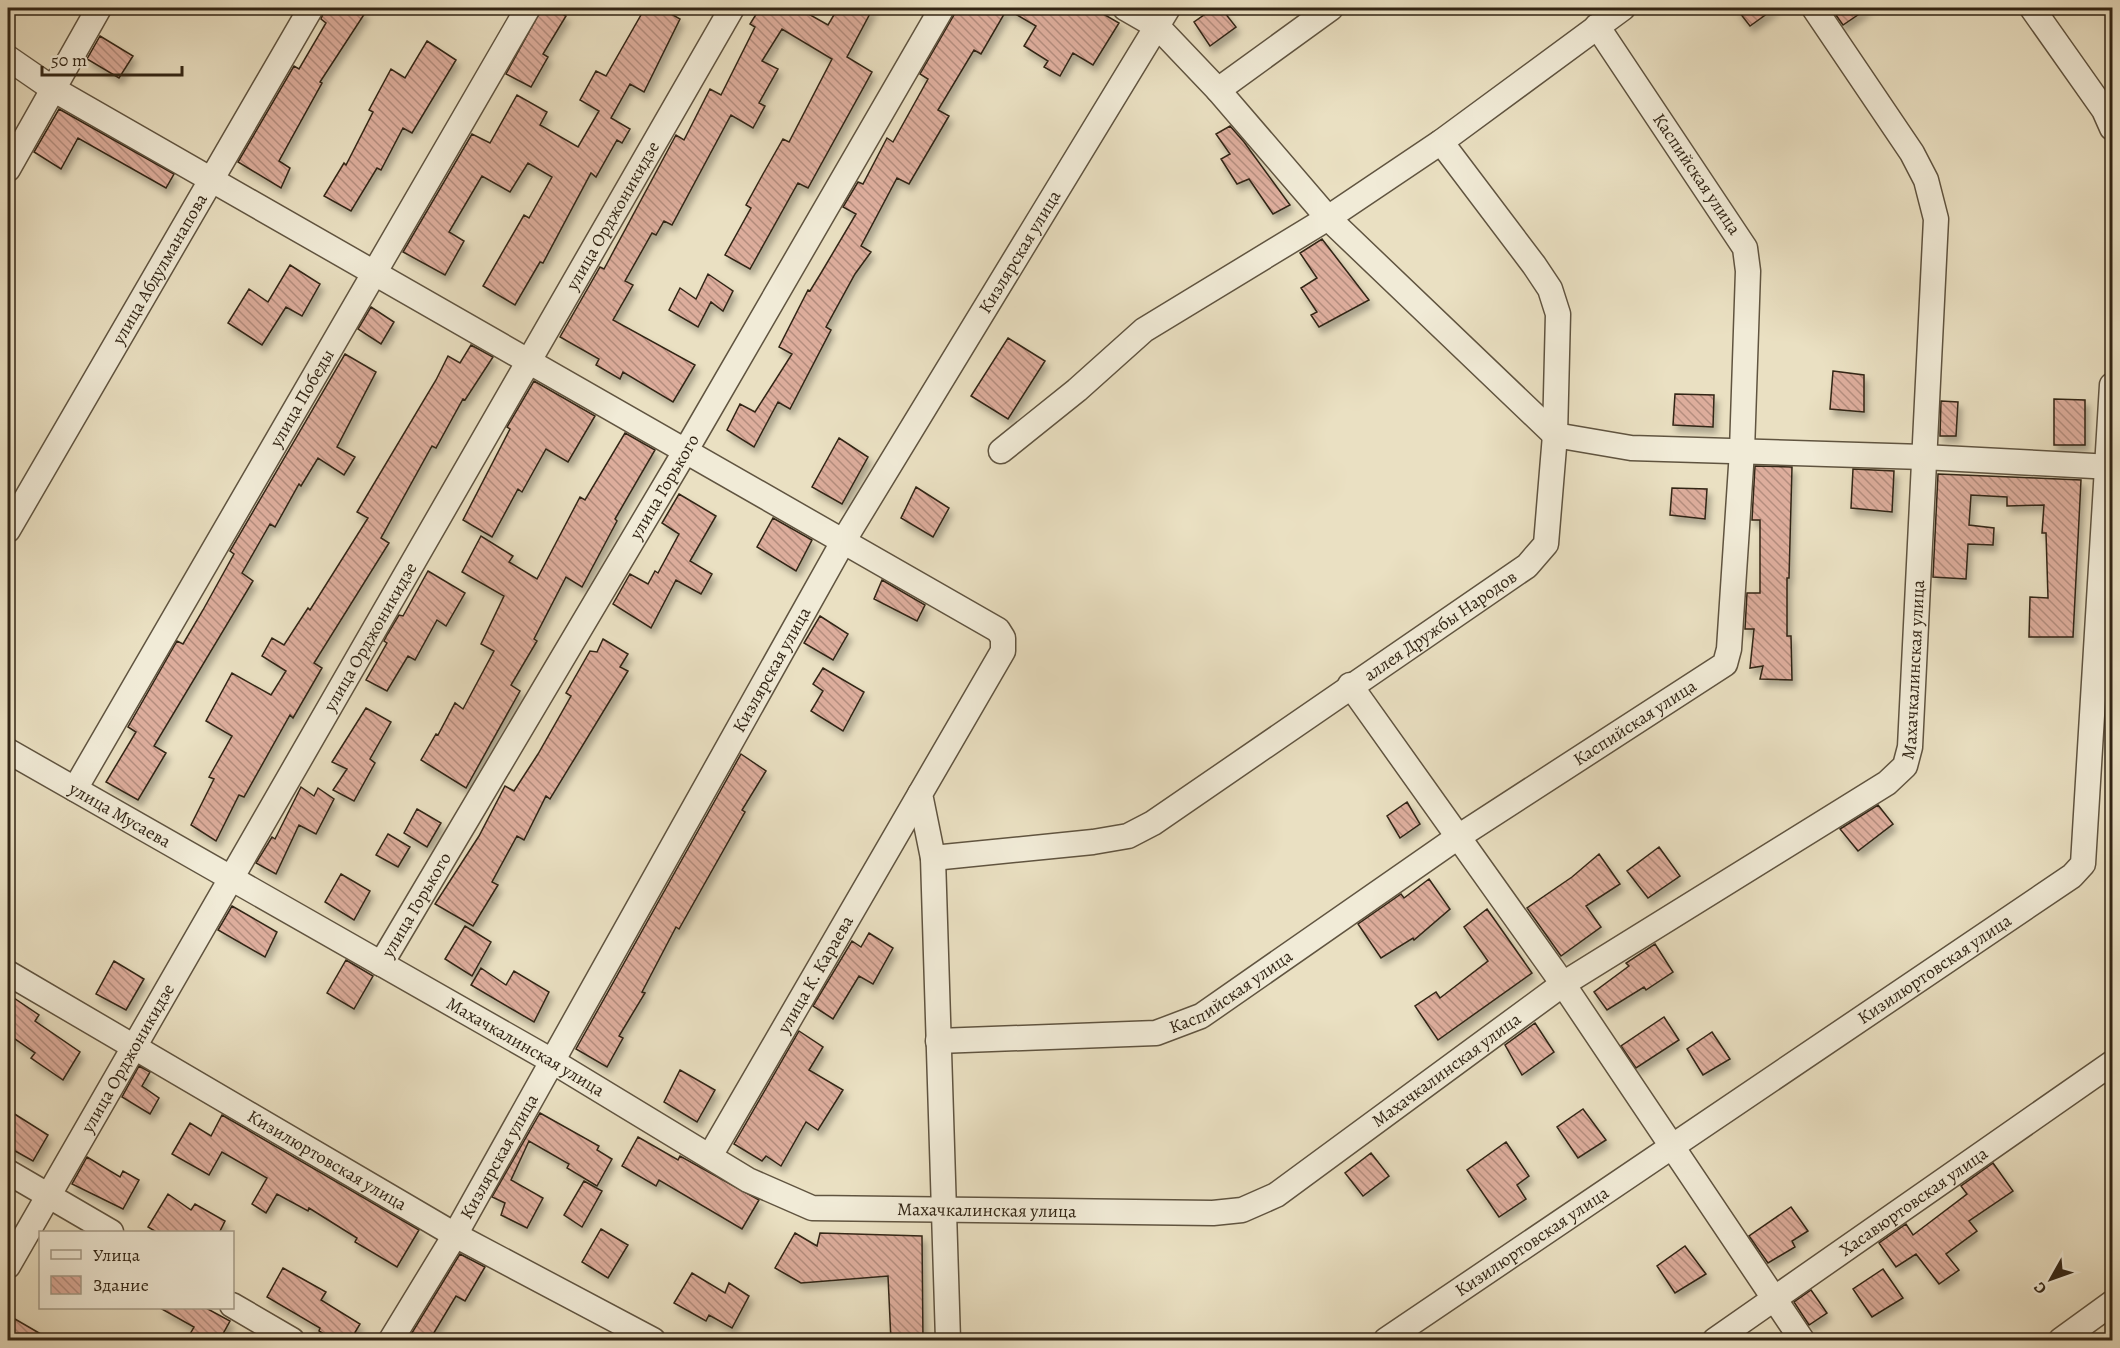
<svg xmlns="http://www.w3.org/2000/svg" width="2120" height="1348" viewBox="0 0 2120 1348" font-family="Alegreya,serif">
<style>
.building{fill:url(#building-back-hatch);stroke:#322515;stroke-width:1.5;filter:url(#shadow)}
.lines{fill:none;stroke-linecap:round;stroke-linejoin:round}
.minor-casing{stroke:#605440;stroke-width:27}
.minor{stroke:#f1ebd7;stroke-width:24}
.labels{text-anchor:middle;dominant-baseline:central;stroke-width:4.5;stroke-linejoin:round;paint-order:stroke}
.street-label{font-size:18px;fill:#322515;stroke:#f1ebd7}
</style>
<defs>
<pattern id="building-back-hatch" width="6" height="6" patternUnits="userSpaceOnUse" patternTransform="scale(1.5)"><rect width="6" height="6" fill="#ddad9c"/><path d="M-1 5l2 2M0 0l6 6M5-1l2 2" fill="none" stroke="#b48d7e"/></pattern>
<filter id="shadow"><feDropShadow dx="3.5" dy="6" stdDeviation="3" flood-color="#0004"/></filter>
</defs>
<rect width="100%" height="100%" fill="#eae0c2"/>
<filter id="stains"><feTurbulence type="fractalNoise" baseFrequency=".00333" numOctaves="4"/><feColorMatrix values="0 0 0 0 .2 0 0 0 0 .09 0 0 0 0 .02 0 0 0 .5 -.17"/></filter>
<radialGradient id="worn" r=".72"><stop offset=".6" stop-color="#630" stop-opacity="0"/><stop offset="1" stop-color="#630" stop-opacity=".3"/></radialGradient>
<path class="building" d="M325,8H356L365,13L320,82L322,83L279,161L290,168L281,188L238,162L294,66L299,69L326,23L321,19Z
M542,8H551L566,16L543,54L548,57L531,87L506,74Z
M645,8H661L680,19L644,92L630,84L611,118L630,129L622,143L617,140L596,177L591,173L543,263L540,262L515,305L483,286L524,215L529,218L552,177L528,163L510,192L482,176L449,232L464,241L445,275L403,252L472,134L490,143L517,95L547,112L540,125L578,147L599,111L580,100L596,71L606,76Z
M760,8H798L828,25L838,8H873L847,57L872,72L808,188L798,183L750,269L725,255L751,208L746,205L763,174L783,139L789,142L832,59L782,29L762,61L778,69L759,103L765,106L753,128L731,115L672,225L664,221L656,235L652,233L625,281L633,285L613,320L695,365L673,402L623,372L620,379L596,365L599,359L560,337L600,267L604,269L676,135L684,140L710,89L721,95L755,27L750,24Z
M958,8H1093L1119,23L1093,65L1073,53L1060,76L1044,67L1048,61L1024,46L1036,26L1007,9L981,54L974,50L938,110L949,116L909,184L897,178L861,246L871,252L855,274L826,327L831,330L790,409L778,402L754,447L727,430L740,404L755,412L792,354L779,347L808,290L810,291L821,273L856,214L843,207L858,182L863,184L887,138L893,142L928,79L920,74Z
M1214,8H1221L1236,27L1210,46L1194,22Z
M1736,8H1775L1750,26Z
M1831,8H1868L1843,25Z
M100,36L133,56L119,78L87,59Z
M427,41L456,60L412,133L403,128L381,170L377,168L351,211L324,196L344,163L346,165L373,112L369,110L391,69L405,78Z
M59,109L174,174L166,188L78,138L61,169L34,152Z
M1230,126L1244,142L1290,205L1273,214L1249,179L1237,184L1221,159L1230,154L1216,134Z
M1322,239L1369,300L1319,327L1311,315L1317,312L1301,288L1317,278L1300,253Z
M290,265L320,284L302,316L286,307L262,345L228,323L249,289L268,302Z
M708,274L733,291L723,311L711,302L698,327L669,310L680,288L696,299Z
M371,307L394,322L381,344L358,329Z
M1008,338L1045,361L1008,419L971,396Z
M471,345L493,357L465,400L463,399L436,448L432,446L381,538L389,543L314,663L322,668L293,718L290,715L244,797L239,795L216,841L191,825L214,779L209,777L232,736L206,721L232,673L271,695L286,671L262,656L272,638L284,645L308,608L310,610L368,518L357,512L436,380L448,356L460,363Z
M345,354L376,372L337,447L355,457L344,475L318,458L301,486L299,484L275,527L270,524L242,573L253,581L154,746L166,753L138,800L106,782L136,732L128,727L177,641L183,644L203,610L234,554L230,551Z
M1833,371L1864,375V412L1830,409Z
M534,381L595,416L568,462L546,449L522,492L518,489L492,537L463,520L510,429L507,427Z
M1675,394L1714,395L1713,427L1673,425Z
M2054,399L2085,400V445H2054Z
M1941,401L1958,402L1956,436H1940Z
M625,433L655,450L615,519L617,521L582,587L566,577L534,639L537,641L511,685L520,691L466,788L421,760L436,734L438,735L455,703L463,709L494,651L481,644L504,596L462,572L481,536L513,556L509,562L537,579L580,497L585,500Z
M839,438L868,457L842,504L812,487Z
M1755,466L1792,467L1789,578H1787V636H1791L1792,680L1760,679L1763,666L1750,668L1754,629H1745L1747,593H1760V520H1752Z
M1853,469L1894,471L1892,512L1851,508Z
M1938,474L2081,480L2073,637H2029L2030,597L2048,598L2046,533H2042L2044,505L2007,506V497L1971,495L1969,525L1994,528L1993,545L1968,544L1966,579L1933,577Z
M916,487L949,508L933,537L901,518Z
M1672,488L1707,489L1705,519L1670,515Z
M679,494L716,516L690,561L712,574L701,594L676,580L651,628L613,604L630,574L648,584L655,571L658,573L679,534L662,523Z
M773,518L812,540L796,571L757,547Z
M428,571L465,593L446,626L437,620L415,660L408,656L387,691L366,680L387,643L384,641L387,635L399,615L403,616Z
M882,580L925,605L917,621L874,599Z
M820,616L848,634L833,660L804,643Z
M603,639L628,654L620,667L628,671L550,799L546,796L524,840L517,836L492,882L498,885L473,926L435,904L479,836L505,786L514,791L538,754L571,696L566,693L590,651L597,652Z
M823,668L864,692L843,731L811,711L823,691L813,684Z
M366,708L391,722L370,759L375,763L354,801L333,790L347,769L332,762Z
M741,754L766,771L742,810L745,812L679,929L676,927L642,992L645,993L619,1036L623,1038L607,1067L576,1049Z
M301,787L314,796L318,788L334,799L316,834L299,825L276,874L256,863L272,837L275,839Z
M1407,802L1420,824L1400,838L1387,816Z
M1878,805L1893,824L1858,851L1840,829Z
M417,809L441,823L427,847L404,833Z
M388,834L410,847L398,867L376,855Z
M1659,847L1680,876L1648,898L1627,871Z
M1599,854L1620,884L1586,906L1601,927L1561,956L1527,908L1572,877Z
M341,874L370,891L354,920L325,902Z
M1429,879L1450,909L1414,940L1413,938L1381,958L1358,924L1401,894L1404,898Z
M232,906L277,932L265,957L218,930Z
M1487,909L1532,973L1438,1040L1415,1006L1436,992L1440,998L1488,961L1464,927Z
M465,926L491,942L472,976L445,959Z
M869,933L893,948L873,984L859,976L833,1019L813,1006L852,941L861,947Z
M1655,944L1673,972L1646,990L1644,987L1607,1010L1594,992L1629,966L1626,963Z
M346,960L373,976L354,1009L327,993Z
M114,961L144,979L126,1010L96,994Z
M481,968L506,985L514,971L549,992L534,1022L471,985Z
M8,994L39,1015L35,1021L80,1052L63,1080L31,1058L35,1053L8,1034Z
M1664,1017L1679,1040L1636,1068L1621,1046Z
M1535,1023L1554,1052L1522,1075L1505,1045Z
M799,1031L823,1047L809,1070L843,1090L818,1130L806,1122L781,1166L766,1156L762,1161L734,1144Z
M1712,1032L1730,1059L1703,1075L1687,1049Z
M139,1066L150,1072L142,1086L159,1098L150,1114L122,1097Z
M680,1070L715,1090L697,1122L664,1102Z
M1583,1109L1606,1140L1578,1158L1557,1127Z
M13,1113L48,1135L33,1161L8,1147V1123Z
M540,1113L599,1146L597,1150L612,1159L597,1186L567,1168L569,1164L529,1141L511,1180L543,1198L527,1228L501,1215L505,1203L492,1197Z
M222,1115L419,1230L397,1267L355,1242L357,1238L309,1208L308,1211L277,1194L266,1213L252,1204L267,1178L222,1152L209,1175L172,1154L190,1123L211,1136Z
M638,1137L678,1160L680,1156L759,1200L742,1229L659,1180L656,1186L622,1166Z
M1506,1142L1529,1176L1517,1185L1526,1199L1499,1217L1467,1170Z
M1371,1153L1389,1176L1363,1196L1345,1173Z
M87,1157L120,1177L123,1171L139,1180L123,1209L72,1184Z
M1993,1163L2013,1191L1969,1221L1977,1231L1946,1254L1959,1270L1939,1284L1916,1254L1896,1267L1879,1243L1906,1224L1913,1235L1967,1194L1961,1186Z
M584,1181L602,1191L582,1227L564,1215Z
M168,1194L191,1210L195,1204L225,1221L219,1233H158L148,1227Z
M1791,1207L1808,1231L1792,1241L1795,1247L1768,1263L1749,1236Z
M601,1229L628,1245L608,1278L582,1262Z
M795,1233L817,1246L820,1233L922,1236L923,1341H891L888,1276L801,1283L775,1268Z
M1685,1246L1706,1274L1675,1293L1657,1266Z
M460,1254L485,1267L465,1301L456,1296L429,1341H407Z
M283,1268L326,1292L321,1300L360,1324L350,1341H335L319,1331L320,1328L267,1297Z
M1883,1269L1903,1298L1872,1317L1853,1289Z
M692,1273L725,1293L729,1283L749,1296L732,1328L709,1315L706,1321L674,1303Z
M1811,1290L1827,1313L1809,1325L1794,1302Z
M160,1308H206L230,1321L219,1341H186L194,1327Z
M8,1315L53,1341H8Z"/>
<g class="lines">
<defs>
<g id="minor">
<path d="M1125,8L1158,27L1218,90L1328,218L1555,435L1631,448L1923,457L2112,467"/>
<path d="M2032,8L2104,110L2112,128"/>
<path d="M8,58L53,89L998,630L1003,638V651L920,794L933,858L948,1340"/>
<path d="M1218,90L1331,8"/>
<path d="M8,169L99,8"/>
<path d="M1001,451L1077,390L1144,330L1328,218L1441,142L1623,8"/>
<path id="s1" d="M8,530L311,8"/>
<path d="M1350,685L1563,984L1802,1340"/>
<path id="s2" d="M8,751L552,1061L748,1180L812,1208L1213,1213L1242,1210L1276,1195L1563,984L1887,783L1905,766L1910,747L1936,219L1926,180L1912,153L1814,8"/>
<path id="s3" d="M75,789L528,8"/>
<path id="s4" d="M933,858L1093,842L1128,836L1153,823L1527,566L1546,544L1555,435L1558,314L1550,289L1534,265L1441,142"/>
<path id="s5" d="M381,964L686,450L942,8"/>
<path id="s6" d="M8,973L455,1235L653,1340"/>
<path id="s7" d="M938,1041L1156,1033L1201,1016L1458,837L1725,664L1729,649L1742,451L1748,271L1745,248L1597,26"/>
<path id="s8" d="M710,1156L920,794"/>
<path d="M8,1172L111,1232"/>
<path id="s9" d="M8,1266L732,8"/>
<path d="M232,1305L292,1340"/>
<path id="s10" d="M391,1340L455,1235L844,540L1168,8"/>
<path id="s11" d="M1386,1340L2072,876L2083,864L2112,385"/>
<path id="s12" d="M1715,1340L2112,1063"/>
<path d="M2061,1340L2112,1303"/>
</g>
</defs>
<use href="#minor" class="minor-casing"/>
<use href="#minor" class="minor"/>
</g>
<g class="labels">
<g class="street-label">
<text transform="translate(1697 174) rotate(56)">Каспийская улица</text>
<text stroke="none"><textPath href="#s9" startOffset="1212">улица Орджоникидзе</textPath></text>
<text stroke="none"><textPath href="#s10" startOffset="1257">Кизлярская улица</textPath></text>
<text stroke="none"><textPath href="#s1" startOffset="302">улица Абдулманапова</textPath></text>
<text stroke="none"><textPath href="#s3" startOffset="452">улица Победы</textPath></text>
<text stroke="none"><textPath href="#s5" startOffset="555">улица Горького</textPath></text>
<text stroke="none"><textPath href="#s4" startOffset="573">аллея Дружбы Народов</textPath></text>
<text stroke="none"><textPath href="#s9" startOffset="726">улица Орджоникидзе</textPath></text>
<text stroke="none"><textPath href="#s10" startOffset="771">Кизлярская улица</textPath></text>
<text stroke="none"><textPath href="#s2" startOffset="2252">Махачкалинская улица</textPath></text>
<text stroke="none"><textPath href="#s7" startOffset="790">Каспийская улица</textPath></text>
<text stroke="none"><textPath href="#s2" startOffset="129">улица Мусаева</textPath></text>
<text stroke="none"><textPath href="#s5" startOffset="69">улица Горького</textPath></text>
<text stroke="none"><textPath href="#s11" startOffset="662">Кизилюртовская улица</textPath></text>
<text stroke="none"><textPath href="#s8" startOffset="210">улица К. Караева</textPath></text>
<text stroke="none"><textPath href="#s7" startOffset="304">Каспийская улица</textPath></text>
<text stroke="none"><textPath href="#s2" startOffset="596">Махачкалинская улица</textPath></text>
<text stroke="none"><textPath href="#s9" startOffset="240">улица Орджоникидзе</textPath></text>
<text stroke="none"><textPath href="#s2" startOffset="1604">Махачкалинская улица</textPath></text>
<text stroke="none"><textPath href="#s10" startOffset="213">Кизлярская улица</textPath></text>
<text stroke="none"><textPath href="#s6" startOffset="370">Кизилюртовская улица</textPath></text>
<text stroke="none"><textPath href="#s12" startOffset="242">Хасавюртовская улица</textPath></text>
<text stroke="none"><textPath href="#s2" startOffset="1100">Махачкалинская улица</textPath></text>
<text stroke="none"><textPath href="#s11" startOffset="176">Кизилюртовская улица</textPath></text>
</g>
</g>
<rect width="2120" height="1348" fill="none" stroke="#eae0c2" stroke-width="30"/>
<rect x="9" y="9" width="2102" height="1330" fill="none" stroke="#322515" stroke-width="3"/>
<rect x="15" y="15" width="2090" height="1318" fill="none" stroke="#322515" stroke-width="1.5"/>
<rect x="39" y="1231" width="195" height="78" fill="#f1ebd7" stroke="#a59c89" stroke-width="1.5"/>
<rect x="51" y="1250" width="30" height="9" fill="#f1ebd7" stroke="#a59c89" stroke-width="1.5"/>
<text x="93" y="1261" font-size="18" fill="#322515">Улица</text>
<rect x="51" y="1276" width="30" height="18" fill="url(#building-back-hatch)" stroke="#a59c89" stroke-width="1.5"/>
<text x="93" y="1291" font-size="18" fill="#322515">Здание</text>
<g transform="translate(2051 1279) rotate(230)" stroke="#f1ebd7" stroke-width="4.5" paint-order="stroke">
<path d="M0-4.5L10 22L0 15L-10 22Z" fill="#322515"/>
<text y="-9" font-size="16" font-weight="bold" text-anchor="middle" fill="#322515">С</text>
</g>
<path d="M42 66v9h140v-9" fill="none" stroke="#322515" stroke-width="3"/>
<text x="51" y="66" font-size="18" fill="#322515" stroke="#f1ebd7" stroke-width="4.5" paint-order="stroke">50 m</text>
<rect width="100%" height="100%" filter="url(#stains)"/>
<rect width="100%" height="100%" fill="url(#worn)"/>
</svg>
